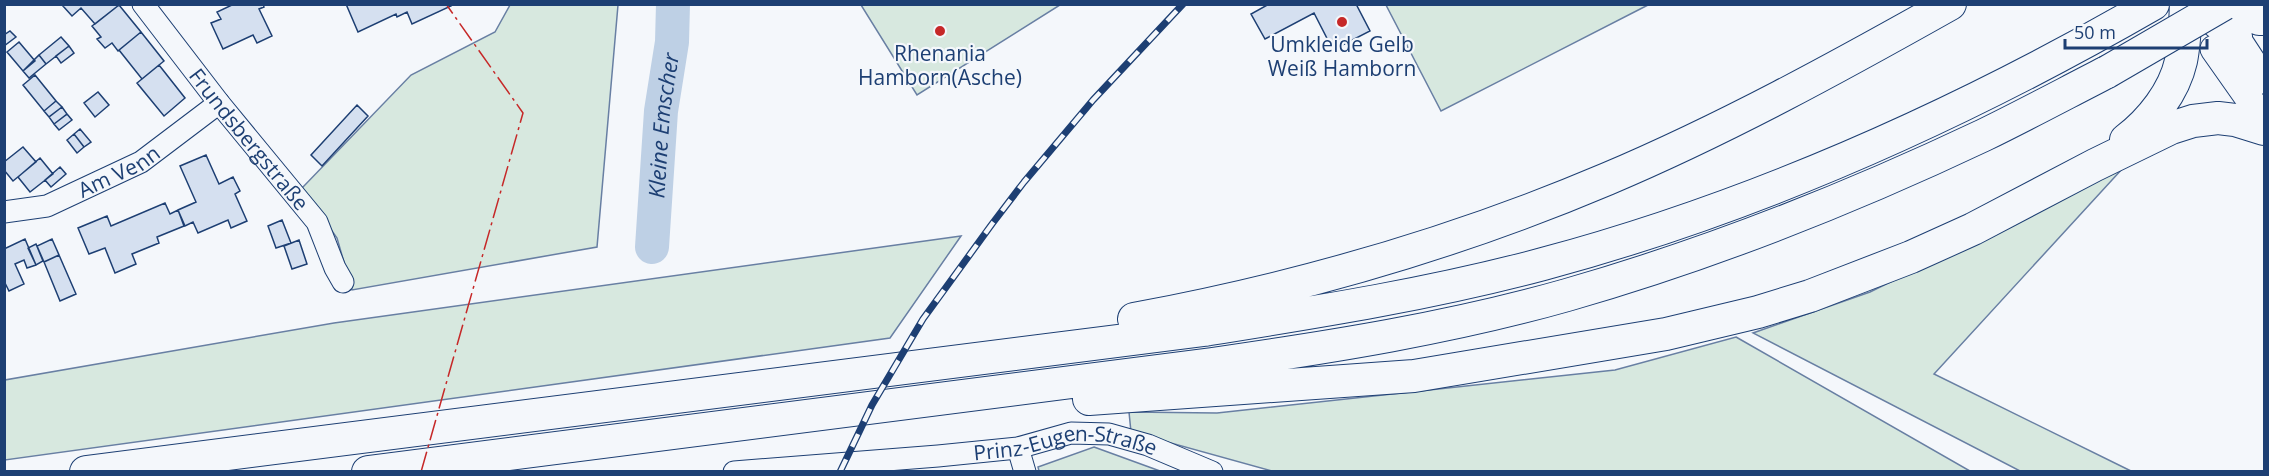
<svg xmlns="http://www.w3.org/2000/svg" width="2269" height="476" viewBox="0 0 2269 476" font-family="'Open Sans',sans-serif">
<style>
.green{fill:#d7e8df;stroke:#687fa3;stroke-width:1.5}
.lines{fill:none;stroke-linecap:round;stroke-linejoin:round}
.river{stroke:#bed0e5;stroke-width:34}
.building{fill:#d5e0f0;stroke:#1d3f73;stroke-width:1.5}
.minor-casing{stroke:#1d3f73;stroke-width:23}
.major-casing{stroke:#1d3f73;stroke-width:29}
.highway-casing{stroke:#1d3f73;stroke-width:34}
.minor{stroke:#f4f7fb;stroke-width:21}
.major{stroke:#f4f7fb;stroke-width:27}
.highway{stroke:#f4f7fb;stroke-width:32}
.rail-casing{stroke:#1d3f73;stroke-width:7}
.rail{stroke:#f4f7fb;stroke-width:4.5;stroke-dasharray:14;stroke-linecap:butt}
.highway-bridge-casing{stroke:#1d3f73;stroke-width:34;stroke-linecap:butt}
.highway-bridge{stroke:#f4f7fb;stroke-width:32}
.power{stroke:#c62828;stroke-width:1.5;stroke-dasharray:21 4.5 3 4.5;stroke-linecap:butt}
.poi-dot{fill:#c62828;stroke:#f4f7fb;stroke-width:2}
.labels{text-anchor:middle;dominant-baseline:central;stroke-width:4.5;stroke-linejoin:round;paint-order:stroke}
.poi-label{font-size:21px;fill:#1d3f73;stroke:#f4f7fb}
.street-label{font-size:21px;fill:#1d3f73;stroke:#f4f7fb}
.water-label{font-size:22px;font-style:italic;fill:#1d3f73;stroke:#f4f7fb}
</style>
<rect width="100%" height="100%" fill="#f4f7fb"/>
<path class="green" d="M510,5H618L597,247L352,290L337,238L302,188L411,75L495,32Z
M861,5H1060L917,95Z
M1386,5H1648L1441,111Z
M2123,168L1934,374L2131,471H2020L1753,333L1870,292Z
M961,236L890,338L5,460V380L334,323Z
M1736,337L1970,471H1272L1131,432L1129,412L1217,413L1615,370Z
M1094,447L1160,471H1039L1038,467Z"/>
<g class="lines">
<path class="river" id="s1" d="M652,247L661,111L672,42L673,4"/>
</g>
<path class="building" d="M65,4H118L119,5L95,24L81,8L72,16L63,6Z
M234,4H263L264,7L259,9L272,36L257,43L253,35L223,49L211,23L221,19L217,12Z
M346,4H450L451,6L412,24L407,12L397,17L396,14L358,32Z
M1269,4H1356L1370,31L1333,50L1314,13L1265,39L1251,14Z
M119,5L141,32L118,51L112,43L105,48L97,39L101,37L92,26Z
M10,31L16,37L4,46V35Z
M141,32L164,61L142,79L119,50Z
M61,37L69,46L46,64L39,55Z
M19,42L35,61L23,71L7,52Z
M69,46L74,53L61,63L56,56Z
M39,55L46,64L29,78L23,71Z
M159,65L185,98L164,116L137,83Z
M35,75L56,101L44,111L23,85Z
M98,92L109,105L95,117L84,103Z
M56,101L62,107L49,117L44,111Z
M357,105L368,116L322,166L311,155Z
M62,107L67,114L54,124L49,117Z
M67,114L72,120L59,130L54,124Z
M80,129L91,142L84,147L74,134Z
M74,134L84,147L77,153L67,140Z
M23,147L36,162L13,181L4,170V162Z
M206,155L219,184L233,177L240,191L235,194L247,221L231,228L228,220L198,233L193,222L185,226L178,210L196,202L180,166Z
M40,158L53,174L30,192L18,177Z
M60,167L66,174L51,187L45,180Z
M165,203L170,214L178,210L184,226L157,237L159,243L132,254L136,264L115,273L105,248L89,254L78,228L107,216L111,226Z
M282,220L291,243L276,248L268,226Z
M25,239L36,265L27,268L24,260L15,264L24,284L9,291L4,281V249Z
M52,239L59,255L44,262L37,246Z
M299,240L307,264L292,269L284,246Z
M36,244L43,261L36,265L28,248Z
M59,255L76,294L60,301L44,262Z"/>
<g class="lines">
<defs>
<g id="minor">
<path id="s2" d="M143,4L219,103L317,222L335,268L343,282"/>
<path id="s3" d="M4,212L47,206L141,162L219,103"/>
<path d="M1018,448L1025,472"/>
<path id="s4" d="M734,472L938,456L1018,448L1071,433L1109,434L1148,445L1212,472"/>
</g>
<path id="major" d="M2236,37L2264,80
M2214,49L2264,120"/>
<path id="highway" d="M2189,4L2208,15L2236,37
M2229,4L2259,19H2264
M2126,140C2151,121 2174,92 2181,61C2185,42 2185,23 2186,4
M1134,319C1296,289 1456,243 1607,179C1725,129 1838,67 1950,4
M1089,399L1414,376L1666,334L1758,312L1810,296L1911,257L1973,229L2095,165L2171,128L2193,121L2218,118L2235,120L2264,129
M86,472L1204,330C1317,312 1431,294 1543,264C1756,207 1962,114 2153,4
M368,472L1212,364C1331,347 1451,328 1567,295C1710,254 1849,199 1984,135C2025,115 2066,93 2107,72"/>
</defs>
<use href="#minor" class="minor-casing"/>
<use href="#major" class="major-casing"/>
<use href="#highway" class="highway-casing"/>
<use href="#minor" class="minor"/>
<use href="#major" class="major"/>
<use href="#highway" class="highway"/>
<defs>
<path id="rail" d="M840,472L872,405L923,319L992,224L1024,182L1093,100L1183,4"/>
</defs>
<use href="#rail" class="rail-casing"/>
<use href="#rail" class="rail"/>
<defs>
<path id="highway-bridge" d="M2107,72L2224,4"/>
</defs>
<use href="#highway-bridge" class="highway-bridge-casing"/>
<use href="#highway-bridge" class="highway-bridge"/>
<path class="power" d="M421,472L523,113L446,4"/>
</g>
<g class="poi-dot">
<circle cx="1342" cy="22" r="6"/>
<circle cx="940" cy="31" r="6"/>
</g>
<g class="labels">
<g class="poi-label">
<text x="1342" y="44">Umkleide Gelb<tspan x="1342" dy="24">Weiß Hamborn</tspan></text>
<text x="940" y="53">Rhenania<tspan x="940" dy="24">Hamborn(Asche)</tspan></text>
</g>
<g class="street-label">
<text stroke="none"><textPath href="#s2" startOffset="172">Frundsbergstraße</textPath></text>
<text stroke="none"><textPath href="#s3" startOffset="123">Am Venn</textPath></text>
<text stroke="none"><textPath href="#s4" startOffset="334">Prinz-Eugen-Straße</textPath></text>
</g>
<g class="water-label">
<text stroke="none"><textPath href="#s1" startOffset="122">Kleine Emscher</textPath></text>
</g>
</g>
<rect width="2269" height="476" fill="none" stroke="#1d3f73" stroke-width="12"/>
<path d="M2065 39v9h142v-9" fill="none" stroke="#1d3f73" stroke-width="3"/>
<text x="2074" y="39" font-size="18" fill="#1d3f73" stroke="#f4f7fb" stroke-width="4.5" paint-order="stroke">50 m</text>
</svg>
